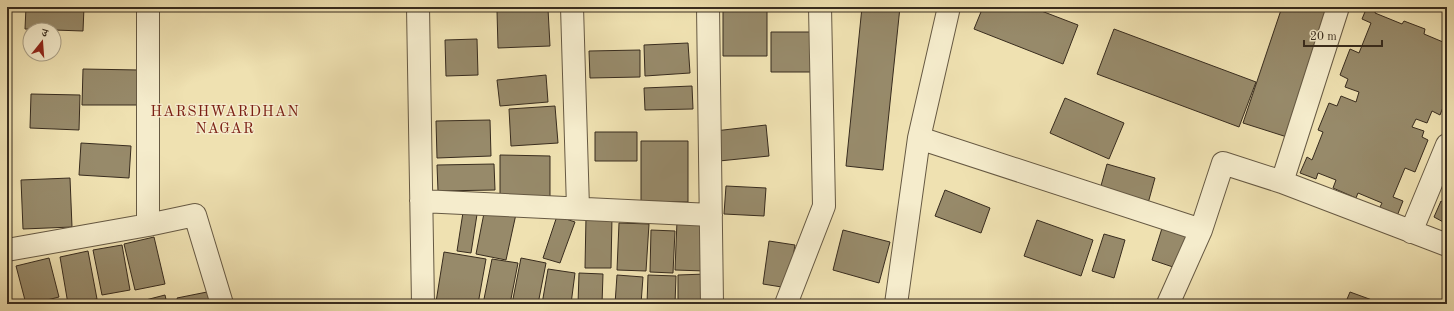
<svg xmlns="http://www.w3.org/2000/svg" width="1454" height="311" viewBox="0 0 1454 311" font-family="'Old Standard TT','Noto Serif Devanagari',serif">
<style>
.building{fill:#978a6a;stroke:#382c1e}
.lines{fill:none;stroke-linecap:round;stroke-linejoin:round}
.street-casing{stroke:#665943;stroke-width:24}
.street{stroke:#f5eccc;stroke-width:22}
.labels{text-anchor:middle;dominant-baseline:central;stroke-width:3;stroke-linejoin:round;paint-order:stroke}
.neighbourhood-label{font-size:15px;letter-spacing:1px;fill:#7a1f14;stroke:#f5eccc}
</style>
<rect width="100%" height="100%" fill="#efe1b1"/>
<filter id="stains"><feTurbulence type="fractalNoise" baseFrequency=".005" numOctaves="4"/><feColorMatrix values="0 0 0 0 .2 0 0 0 0 .09 0 0 0 0 .02 0 0 0 .5 -.17"/></filter>
<radialGradient id="worn" r=".72"><stop offset=".6" stop-color="#630" stop-opacity="0"/><stop offset="1" stop-color="#630" stop-opacity=".3"/></radialGradient>
<path class="building" d="M26,7H84L83,31L25,29Z
M723,7H767V56H723Z
M862,7H900L883,170L846,166Z
M983,7H1031L1078,25L1063,64L974,29Z
M1282,7H1330L1287,137L1243,123Z
M1367,7L1376,9L1375,13L1402,24L1404,21L1425,29L1424,34L1443,42L1446,37L1447,38V97L1440,115L1432,111L1427,123L1416,119L1412,127L1424,131L1422,137L1428,140L1415,172L1405,168L1393,197L1403,201L1397,216L1379,209L1382,203L1358,193L1356,198L1333,188L1336,180L1318,173L1316,179L1300,173L1307,157L1312,160L1323,132L1318,130L1329,103L1337,106L1341,96L1356,102L1359,92L1345,87L1348,79L1340,75L1350,49L1359,53L1371,23L1362,19Z
M548,9L550,46L498,48L497,11Z
M1114,29L1256,82L1239,127L1097,74Z
M771,32H819L818,72H771Z
M477,39L478,75L446,76L445,40Z
M688,43L690,73L645,76L644,45Z
M640,50V77L590,78L589,51Z
M83,69L139,70V105H82Z
M546,75L548,102L500,106L497,80Z
M692,86L693,109L645,110L644,88Z
M31,94L80,95L79,130L30,128Z
M1065,98L1124,123L1109,159L1050,133Z
M555,106L558,143L511,146L509,109Z
M490,120L491,156L437,158L436,121Z
M766,125L769,156L719,161L715,131Z
M595,132H637V161H595Z
M641,141H688V202L641,201Z
M81,143L131,146L129,178L79,175Z
M500,155L550,156V197L500,196Z
M494,164L495,190L438,191L437,165Z
M1107,164L1155,178L1147,207L1099,193Z
M70,178L72,227L23,229L21,180Z
M726,186L766,188L764,216L724,214Z
M945,190L990,208L981,233L935,216Z
M1441,201L1446,204L1447,203V224L1434,217Z
M464,206L478,208L471,253L457,251Z
M485,208L516,214L506,260L476,254Z
M557,216L575,222L560,263L543,258Z
M586,217H612L611,268H585Z
M1037,220L1093,240L1081,276L1024,256Z
M677,221L707,222L705,271L675,270Z
M1164,222L1188,230L1176,268L1152,260Z
M619,223L649,224L646,271L617,270Z
M651,230L675,231L673,273L650,272Z
M843,230L890,242L879,283L833,270Z
M1104,234L1125,240L1114,278L1092,271Z
M154,237L165,284L135,290L124,244Z
M769,241L795,245L788,288L763,284Z
M122,245L130,290L102,295L93,250Z
M88,251L97,299L68,304L60,257Z
M444,252L486,259L478,304H448L436,302Z
M49,258L59,297L31,304H26L16,266Z
M521,258L546,263L538,304H512Z
M492,259L518,263L510,304H483Z
M548,269L575,273L571,304H542Z
M579,273L603,274L602,304H578Z
M706,274L707,304H678V275Z
M617,275L643,277L641,304H615Z
M648,275L676,276L675,304H647Z
M207,292L210,304H179L177,298Z
M1350,292L1383,304H1345Z
M165,295L167,304H130Z
M127,300L128,304H107Z"/>
<g class="lines">
<defs>
<path id="street" d="M418,7L423,304
M572,7L578,208
M708,7L712,304
M919,138L1201,230
M1282,182L1338,7
M421,201L711,215
M148,225V7
M1411,232L1447,145
M7,250L148,225L195,215L222,304
M786,304L824,206L820,7
M896,304L919,138L949,7
M1168,304L1201,230L1223,163L1282,182L1447,245"/>
</defs>
<use href="#street" class="street-casing"/>
<use href="#street" class="street"/>
</g>
<g class="labels">
<g class="neighbourhood-label">
<text x="225" y="112">HARSHWARDHAN<tspan x="225" dy="17">NAGAR</tspan></text>
</g>
</g>
<rect width="1454" height="311" fill="none" stroke="#efe1b1" stroke-width="24"/>
<rect x="8" y="8" width="1438" height="295" fill="none" stroke="#382c1e" stroke-width="2"/>
<rect x="12" y="12" width="1430" height="287" fill="none" stroke="#382c1e"/>
<g transform="translate(42 42) rotate(17)"><circle r="19" fill="#f5eccc" stroke="#a99f86"/>
<path d="M0-3L7 15L0 10L-7 15Z" fill="#8f2418"/>
<text y="-6" font-size="11" font-weight="bold" text-anchor="middle" fill="#382c1e">उ</text>
</g>
<path d="M1304 40v6h78v-6" fill="none" stroke="#382c1e" stroke-width="2"/>
<text x="1310" y="40" font-size="12" fill="#382c1e" stroke="#f5eccc" stroke-width="3" paint-order="stroke">20 m</text>
<rect width="100%" height="100%" filter="url(#stains)"/>
<rect width="100%" height="100%" fill="url(#worn)"/>
</svg>
